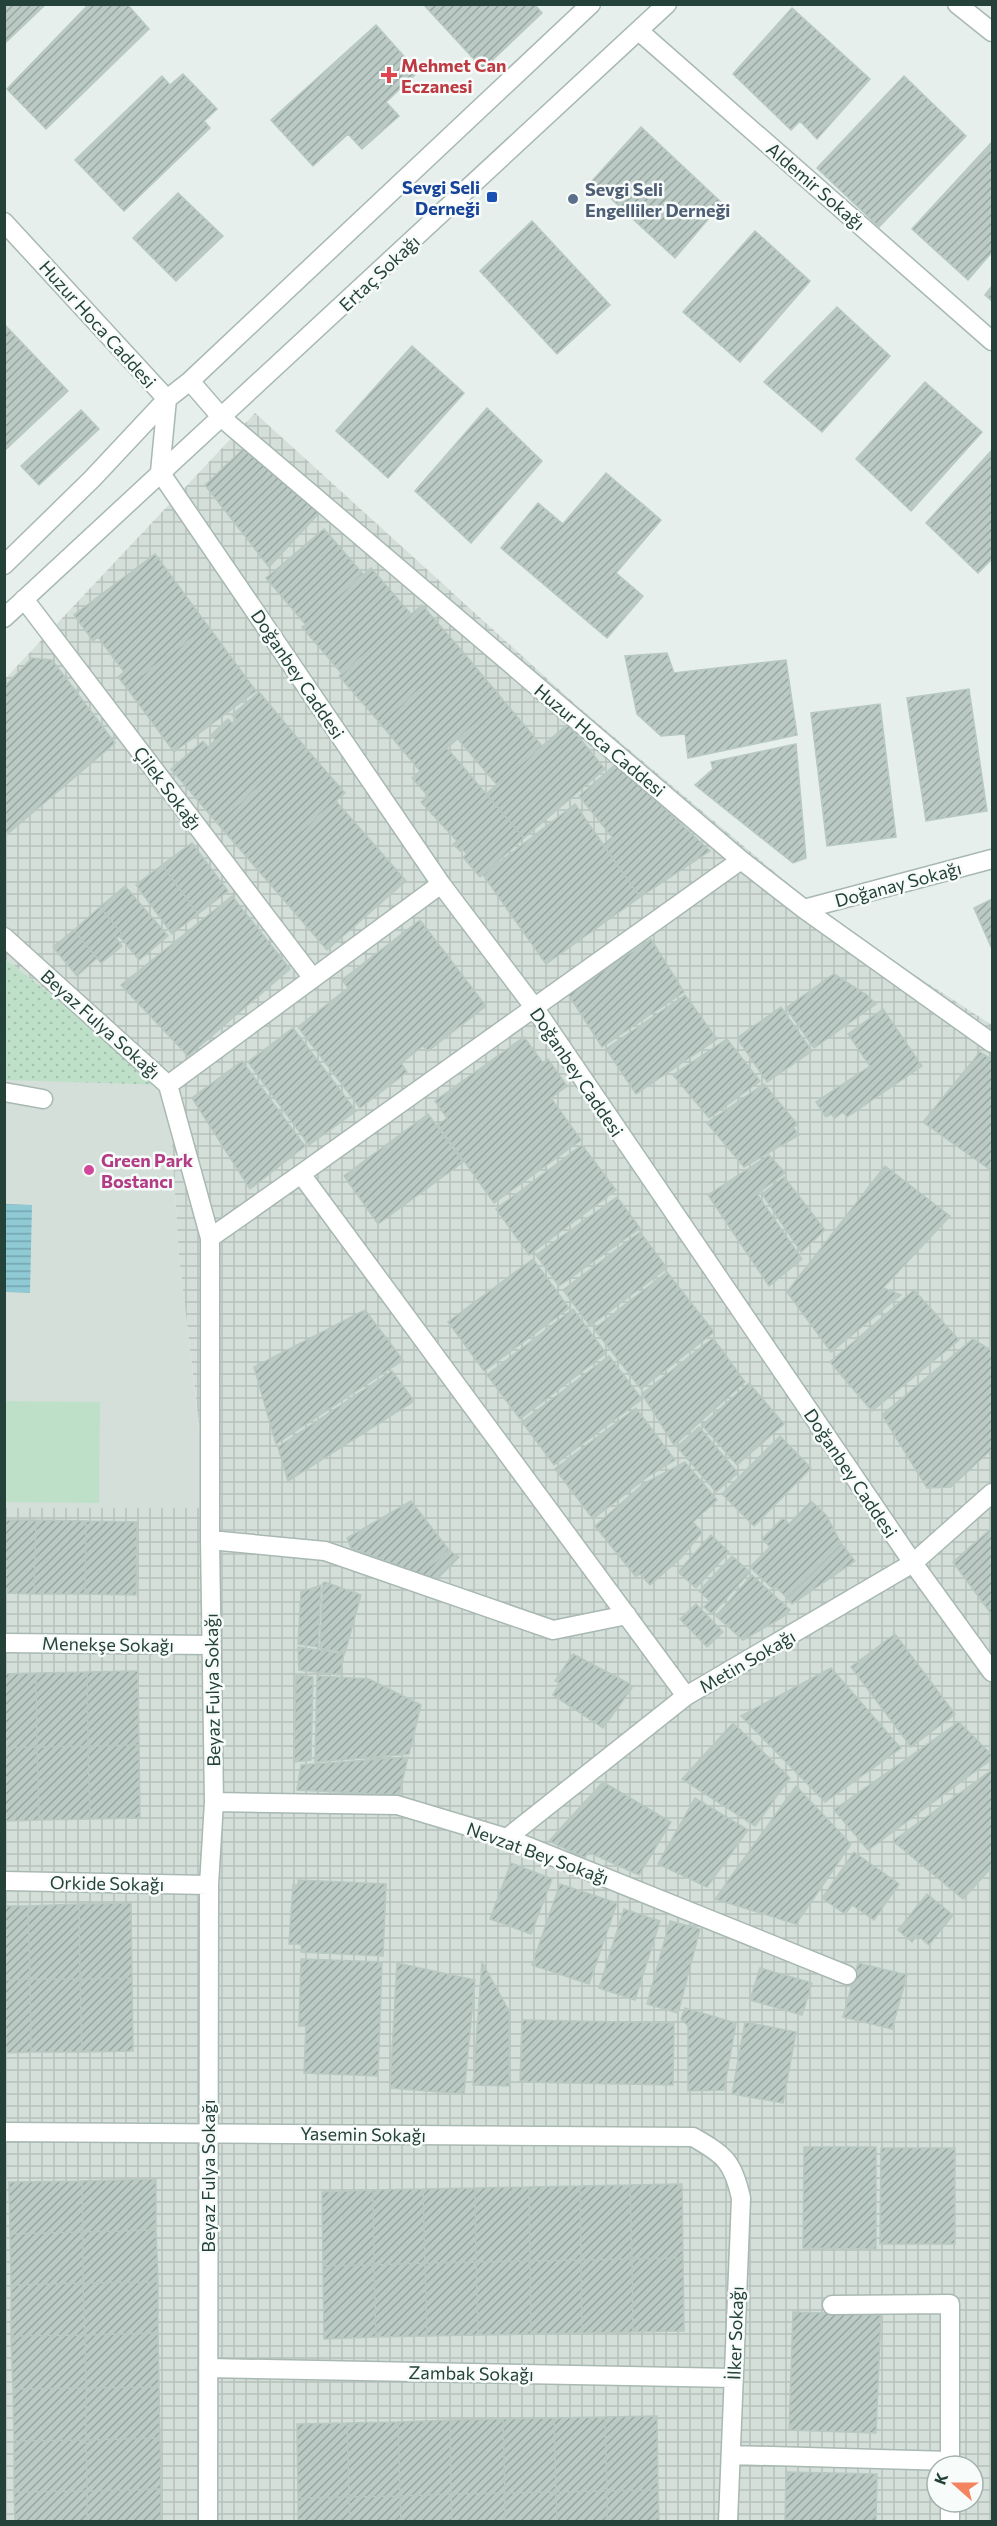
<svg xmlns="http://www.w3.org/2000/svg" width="997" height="2526" viewBox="0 0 997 2526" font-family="Commissioner,sans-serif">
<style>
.built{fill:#d4dfda}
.industrial{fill:url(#industrial-grid);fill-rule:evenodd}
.grass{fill:#bfe0c8}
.park{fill:url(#park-dots)}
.water{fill:url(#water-rules)}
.building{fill:url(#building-hatch);stroke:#b8c9c2;stroke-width:1.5}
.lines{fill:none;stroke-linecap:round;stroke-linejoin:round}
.minor-casing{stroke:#a8b8b2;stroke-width:21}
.minor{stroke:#fff;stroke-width:18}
.health-dot{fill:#e0444e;stroke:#f7fbf9;stroke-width:2}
.transit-dot{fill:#1a4fb4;stroke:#f7fbf9;stroke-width:2}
.service-dot{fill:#5c6f8a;stroke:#f7fbf9;stroke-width:2}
.hotel-dot{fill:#d1479c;stroke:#f7fbf9;stroke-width:2}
.labels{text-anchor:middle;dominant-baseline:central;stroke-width:5;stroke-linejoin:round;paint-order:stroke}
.health-label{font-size:18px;font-weight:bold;fill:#be3a42;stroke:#f7fbf9;text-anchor:start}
.street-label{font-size:18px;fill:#24423a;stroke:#f7fbf9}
.transit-label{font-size:18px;font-weight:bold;fill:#164399;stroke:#f7fbf9;text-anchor:end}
.service-label{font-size:18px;font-weight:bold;fill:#4e5e75;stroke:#f7fbf9;text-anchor:start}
.hotel-label{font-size:18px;font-weight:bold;fill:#b23c85;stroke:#f7fbf9;text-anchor:start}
</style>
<defs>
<pattern id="industrial-grid" width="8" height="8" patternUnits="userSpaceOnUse" patternTransform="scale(1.5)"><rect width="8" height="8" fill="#d4dfda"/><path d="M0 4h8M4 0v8" fill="none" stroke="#b6c1bc"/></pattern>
<pattern id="park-dots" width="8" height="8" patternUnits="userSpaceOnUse" patternTransform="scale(1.5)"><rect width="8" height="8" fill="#bfe0c8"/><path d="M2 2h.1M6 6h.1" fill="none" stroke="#a4c1ad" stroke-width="1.8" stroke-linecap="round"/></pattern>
<pattern id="water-rules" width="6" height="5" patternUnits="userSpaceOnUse" patternTransform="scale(1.5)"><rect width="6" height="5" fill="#8ec9d4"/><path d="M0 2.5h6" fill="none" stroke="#74a5ad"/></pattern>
<pattern id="building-hatch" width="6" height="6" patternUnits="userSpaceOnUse" patternTransform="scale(1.5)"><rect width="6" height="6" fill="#bbcac4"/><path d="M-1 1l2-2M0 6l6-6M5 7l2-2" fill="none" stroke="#98a6a0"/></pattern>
</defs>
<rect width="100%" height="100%" fill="#e6efeb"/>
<path class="built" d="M4,959L168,1085L179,1256L209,1509L5,1508Z"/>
<path class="industrial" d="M255,413L575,704L836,924L992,1025V2521H5V1508H209L179,1256L168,1085L5,959L4,680ZM937,2466H973V2502H937Z"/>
<path class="grass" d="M5,1401L100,1402L99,1503L5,1502Z"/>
<path class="park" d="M5,959L168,1085L5,1080Z"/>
<path class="water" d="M5,1204L32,1205L30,1293L5,1292Z"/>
<path class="building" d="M4,4H46L4,44Z
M89,4H127L149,29L46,129L7,89Z
M423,4H534L542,13L483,69Z
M792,8L870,79L817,139L800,121L791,130L733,74Z
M376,25L418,72L386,102L399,116L362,149L348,134L313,166L271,120Z
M183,74L217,109L204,121L210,128L124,211L75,160L162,76L170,85Z
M904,76L966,136L879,227L817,168Z
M641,127L722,203L675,258L592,181Z
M992,142V252L968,280L912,229Z
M178,193L223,236L176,281L133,238Z
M532,221L610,305L557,354L480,271Z
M755,231L810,281L740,362L683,312Z
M992,286V301L985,295Z
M837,307L890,356L822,432L764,382Z
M4,324L68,391L4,451Z
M412,346L464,393L388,478L336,431Z
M925,382L982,432L911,511L856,459Z
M487,408L542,461L471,543L415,491Z
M81,410L99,429L39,485L21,466Z
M243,449L320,512L269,567L205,485Z
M992,450V559L978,573L926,523Z
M606,473L661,520L616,573L643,596L607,638L501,548L538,503L563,524Z
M324,529L363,574L305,624L266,578Z
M155,554L208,626L126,687L118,677L124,672L98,637L93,641L74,615Z
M371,568L411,614L342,674L302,627Z
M422,605L463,652L380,723L339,676Z
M208,626L256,691L174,752L126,687Z
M463,652L503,700L420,771L380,723Z
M667,653L674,673L786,660L797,735L688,758L685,734L661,736L637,714L625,656Z
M32,658L52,660L115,743L4,837V687Z
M969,689L987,811L926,821L907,698Z
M259,692L305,747L217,823L171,769L203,741L208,747L215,740L211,735L228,719L232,723L236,719L232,715Z
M503,700L542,746L497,785L458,739Z
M880,704L896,837L827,846L811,713Z
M568,724L605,769L524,838L486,794Z
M796,744L806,858L793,863L695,785L713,769L711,762Z
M305,747L345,793L257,869L217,823Z
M447,748L524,838L480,877L463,857L467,854L462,849L460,851L453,844L457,841L421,802L428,796L412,778Z
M616,764L710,851L640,897L603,845L612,837L579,796Z
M336,801L406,881L327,950L257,869Z
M575,804L640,897L546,964L483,875Z
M192,843L228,891L198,914L162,865Z
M162,865L198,914L172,934L136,885Z
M125,886L168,936L139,960L119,936L122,934L100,907Z
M232,896L290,969L188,1056L121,985Z
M992,899V949L974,908Z
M100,907L122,934L116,938L122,946L101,963L74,930Z
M420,920L486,1006L428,1051L423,1046L401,1063L407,1072L360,1108L298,1027L348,988L342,980Z
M74,930L97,958L77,976L53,947Z
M651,939L684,992L602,1047L568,994Z
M834,974L867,995L876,1004L814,1048L786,1008Z
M685,995L717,1039L636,1094L606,1049Z
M781,1007L812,1051L767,1082L737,1038Z
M883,1009L922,1066L847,1117L843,1112L835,1118L831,1114L826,1117L816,1102L870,1066L848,1034Z
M293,1028L356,1111L309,1145L248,1062Z
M524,1037L543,1063L548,1059L567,1086L551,1098L581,1140L494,1203L438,1125L447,1118L435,1101Z
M727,1039L760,1081L709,1118L673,1075Z
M980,1052L992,1060V1171L923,1122Z
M242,1061L305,1146L250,1189L192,1098Z
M764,1084L798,1125L793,1127L799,1135L744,1167L707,1123Z
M428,1114L463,1162L378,1224L344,1176Z
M582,1145L616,1190L529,1255L496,1209Z
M769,1155L785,1173L757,1194L802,1259L769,1286L708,1195Z
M885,1166L950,1216L883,1288L901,1295L831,1352L787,1292Z
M784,1177L825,1230L801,1252L762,1194Z
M617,1197L640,1228L559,1286L536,1255Z
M640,1232L667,1268L590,1326L563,1290Z
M533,1259L569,1308L484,1371L448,1322Z
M667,1272L714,1332L641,1389L594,1329Z
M914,1290L959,1340L872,1411L830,1362Z
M573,1309L606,1353L520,1419L487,1375Z
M365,1310L403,1360L276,1444L254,1367Z
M713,1338L745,1382L674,1445L642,1394Z
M973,1339L992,1351V1449L951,1487L927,1488L882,1415Z
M609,1356L642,1399L554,1465L522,1422Z
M392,1371L414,1401L288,1481L278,1447Z
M749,1383L784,1424L737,1465L702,1425Z
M636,1408L675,1460L650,1475L593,1519L555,1469Z
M699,1427L738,1473L716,1492L677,1447Z
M780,1436L811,1468L754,1526L722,1494Z
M685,1462L717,1500L693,1522L702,1532L682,1557L650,1585L640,1574L636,1577L595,1526L643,1484Z
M411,1501L449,1550L418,1573L351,1548L347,1538Z
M811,1501L826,1515L841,1543L787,1598L775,1586L773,1589L750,1567L770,1547L762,1539L783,1518L789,1524Z
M4,1520H36L34,1594L4,1593Z
M36,1520L86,1521L85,1594H34Z
M86,1521L137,1522L136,1595L85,1594Z
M992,1528V1615L953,1562Z
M711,1535L729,1552L696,1588L678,1572Z
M841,1543L855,1561L792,1604L787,1598Z
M450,1551L459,1557L435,1581L419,1574Z
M732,1556L750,1572L712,1614L704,1607L710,1601L699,1591Z
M752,1575L790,1610L783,1617L743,1640L716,1616Z
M325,1582L361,1595L345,1653L320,1648L323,1583Z
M321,1585L318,1647L298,1644L301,1592Z
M696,1604L723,1632L707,1647L680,1619Z
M895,1634L955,1714L911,1747L851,1667Z
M298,1647L344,1654L340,1675L299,1670Z
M573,1654L630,1684L632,1688L603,1728L553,1695L560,1683L555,1681Z
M831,1668L901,1748L825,1802L741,1716Z
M138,1671L139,1745L88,1746L87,1672Z
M87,1672L88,1746L37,1747L36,1673Z
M36,1673L37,1747L4,1748V1674Z
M296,1675L313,1677L311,1760L294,1762Z
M317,1676L369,1679L421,1705L409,1754L315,1762Z
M959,1722L992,1755V1759L868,1850L834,1810Z
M733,1723L790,1778L755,1826L682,1779Z
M139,1745L140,1818L90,1819L88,1746Z
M88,1746L90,1819L39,1820L37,1747Z
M37,1747L39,1820L4,1821V1748Z
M408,1757L399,1795L297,1790L301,1765Z
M992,1770V1867L963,1899L893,1841Z
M603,1782L671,1822L639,1875L588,1852L585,1858L549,1841Z
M796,1786L851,1844L796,1924L715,1899Z
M695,1798L748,1830L707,1887L658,1864Z
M854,1852L899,1884L874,1920L852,1905L845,1914L822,1898Z
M511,1863L552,1879L531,1934L490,1919Z
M298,1880L386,1884L383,1956L301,1952V1944H289L293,1885H298Z
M560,1884L617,1903L589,1984L532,1965Z
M927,1894L953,1915L929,1945L917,1935L912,1942L898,1930Z
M131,1903L132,1978L80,1979L79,1904Z
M79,1904L80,1979H30L28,1906Z
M4,1906H28L30,1979L4,1980Z
M624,1909L660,1921L635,2000L599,1988Z
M670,1921L700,1929L678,2013L647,2004Z
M301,1959L382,1962L378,2076L304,2073L306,2026H299Z
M482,1962L509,2011V2086L473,2085Z
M397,1963L475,1980L464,2094L390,2088Z
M858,1963L907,1975L892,2029L843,2017Z
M760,1968L812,1983L802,2015L750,2000Z
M132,1978L133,2051L82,2052L80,1979Z
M30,1979H80L82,2052H31Z
M30,1979L31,2052L4,2053V1980Z
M685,2008L736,2023L724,2090L688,2091V2026L681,2019Z
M522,2020L674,2023L673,2085L520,2082Z
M745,2022L796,2032L783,2103L732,2094Z
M804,2147H876V2249L803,2248Z
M881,2148H955V2244H880Z
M156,2179V2230L83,2232L82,2181Z
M82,2181L83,2232L10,2234L9,2182Z
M682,2184L683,2258L632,2259L630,2185Z
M630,2185L632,2259L581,2260L580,2186Z
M580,2186L581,2260L530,2261L529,2187Z
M529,2187L530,2261L476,2262L475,2188Z
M475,2188L476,2262L425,2263L423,2189Z
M423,2189L425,2263L374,2265L373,2190Z
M373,2190L374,2265L323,2266L322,2192Z
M156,2230L158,2282L83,2283V2232Z
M83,2232V2283L11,2285L10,2234Z
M683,2258L684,2331L633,2332L632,2259Z
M632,2259L633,2332L582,2333L581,2260Z
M581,2260L582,2333L531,2334L530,2261Z
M530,2261L531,2334L478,2335L476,2262Z
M476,2262L478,2335L427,2336L425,2263Z
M425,2263L427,2336L376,2337L374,2265Z
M374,2265L376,2337L324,2339L323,2266Z
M158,2282V2333L85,2335L83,2283Z
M83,2283L85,2335L11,2336V2285Z
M793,2312L881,2315L876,2433L789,2430Z
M158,2333L159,2387L86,2388L85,2335Z
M85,2335L86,2388L13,2389L11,2336Z
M159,2387L160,2438L86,2440V2388Z
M86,2388V2440L14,2441L13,2389Z
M657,2416L658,2490L607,2491L605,2417Z
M605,2417L607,2491L556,2492L554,2418Z
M554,2418L556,2492L505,2493L503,2419Z
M503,2419L505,2493L451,2494L450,2420Z
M450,2420L451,2494L400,2496L398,2422Z
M398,2422L400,2496L349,2497L347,2423Z
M347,2423L349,2497L298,2498L297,2424Z
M160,2438L161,2489L87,2491L86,2440Z
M86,2440L87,2491L14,2492V2441Z
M786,2472L877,2474L876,2522H785Z
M161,2489V2522H87V2491Z
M658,2490L659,2522H607V2491Z
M87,2491V2522H15L14,2492Z
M607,2491V2522H557L556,2492Z
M556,2492L557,2522H505V2493Z
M505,2493V2522H452L451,2494Z
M451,2494L452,2522H401L400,2496Z
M400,2496L401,2522H350L349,2497Z
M349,2497L350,2522H298V2498Z"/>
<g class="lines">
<defs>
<path id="minor" d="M957,4L992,32
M640,32L992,341
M4,222L167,399L160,472L441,884L534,1007L913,1563L992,1672
M190,381L222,418L741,860L804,909L992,1043
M4,565L92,479L167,399L190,381L591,4
M24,599L312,977
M4,618L667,4
M804,909L992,859
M4,937L168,1085L210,1238V1540L214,1802L209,1885L208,2522
M168,1085L441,884
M4,1092L43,1099
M210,1238L301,1174
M210,1540L325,1551L553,1630L627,1615
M4,1643L211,1645
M686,1696L301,1174L741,860
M214,1802L397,1805L507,1838L847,1975
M507,1838L686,1696L913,1563L992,1493
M4,1881L209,1885
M4,2132L693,2137C725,2155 733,2162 741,2198L728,2522
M832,2305L950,2304V2466
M208,2368L733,2378
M731,2455L950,2461
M950,2502V2522"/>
</defs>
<use href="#minor" class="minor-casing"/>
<use href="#minor" class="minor"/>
</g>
<path class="health-dot" d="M386 66h6v6h6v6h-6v6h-6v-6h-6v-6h6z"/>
<rect class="transit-dot" x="486" y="191" width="12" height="12" rx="3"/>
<circle class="service-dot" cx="573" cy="199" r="6"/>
<circle class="hotel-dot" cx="89" cy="1170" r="6"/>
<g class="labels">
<g class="health-label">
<text x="401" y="65">Mehmet Can<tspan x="401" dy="21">Eczanesi</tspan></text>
</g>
<g class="street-label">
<text transform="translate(816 186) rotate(41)">Aldemir Sokağı</text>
<text transform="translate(379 273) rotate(-43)">Ertaç Sokağı</text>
<text transform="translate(98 324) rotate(48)">Huzur Hoca Caddesi</text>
<text transform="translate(298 674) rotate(56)">Doğanbey Caddesi</text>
<text transform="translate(600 740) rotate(40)">Huzur Hoca Caddesi</text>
<text transform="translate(168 788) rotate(53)">Çilek Sokağı</text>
<text transform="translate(898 884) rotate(-15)">Doğanay Sokağı</text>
<text transform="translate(101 1024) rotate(42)">Beyaz Fulya Sokağı</text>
<text transform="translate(577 1072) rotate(56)">Doğanbey Caddesi</text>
<text transform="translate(851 1473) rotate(56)">Doğanbey Caddesi</text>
<text transform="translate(108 1644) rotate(1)">Menekşe Sokağı</text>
<text transform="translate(747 1661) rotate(-30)">Metin Sokağı</text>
<text transform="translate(212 1690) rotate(-91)">Beyaz Fulya Sokağı</text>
<text transform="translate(538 1853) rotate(20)">Nevzat Bey Sokağı</text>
<text transform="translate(107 1883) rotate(1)">Orkide Sokağı</text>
<text transform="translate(363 2134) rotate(1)">Yasemin Sokağı</text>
<text transform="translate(208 2176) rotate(-90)">Beyaz Fulya Sokağı</text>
<text transform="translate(735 2333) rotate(-88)">İlker Sokağı</text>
<text transform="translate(471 2373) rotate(1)">Zambak Sokağı</text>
</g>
<g class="transit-label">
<text x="480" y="187">Sevgi Seli<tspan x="480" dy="21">Derneği</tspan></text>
</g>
<g class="service-label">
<text x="585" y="189">Sevgi Seli<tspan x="585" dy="21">Engelliler Derneği</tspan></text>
</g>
<g class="hotel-label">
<text x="101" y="1160">Green Park<tspan x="101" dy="21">Bostancı</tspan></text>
</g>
</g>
<rect width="997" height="2526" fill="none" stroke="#24423a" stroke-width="12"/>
<g transform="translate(955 2484) rotate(291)"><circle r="28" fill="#f7fbf9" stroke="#a3b1ad" stroke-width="1.5"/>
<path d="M0-4.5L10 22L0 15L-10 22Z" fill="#f4845f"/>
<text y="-9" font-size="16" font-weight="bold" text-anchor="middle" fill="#24423a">K</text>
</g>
</svg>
